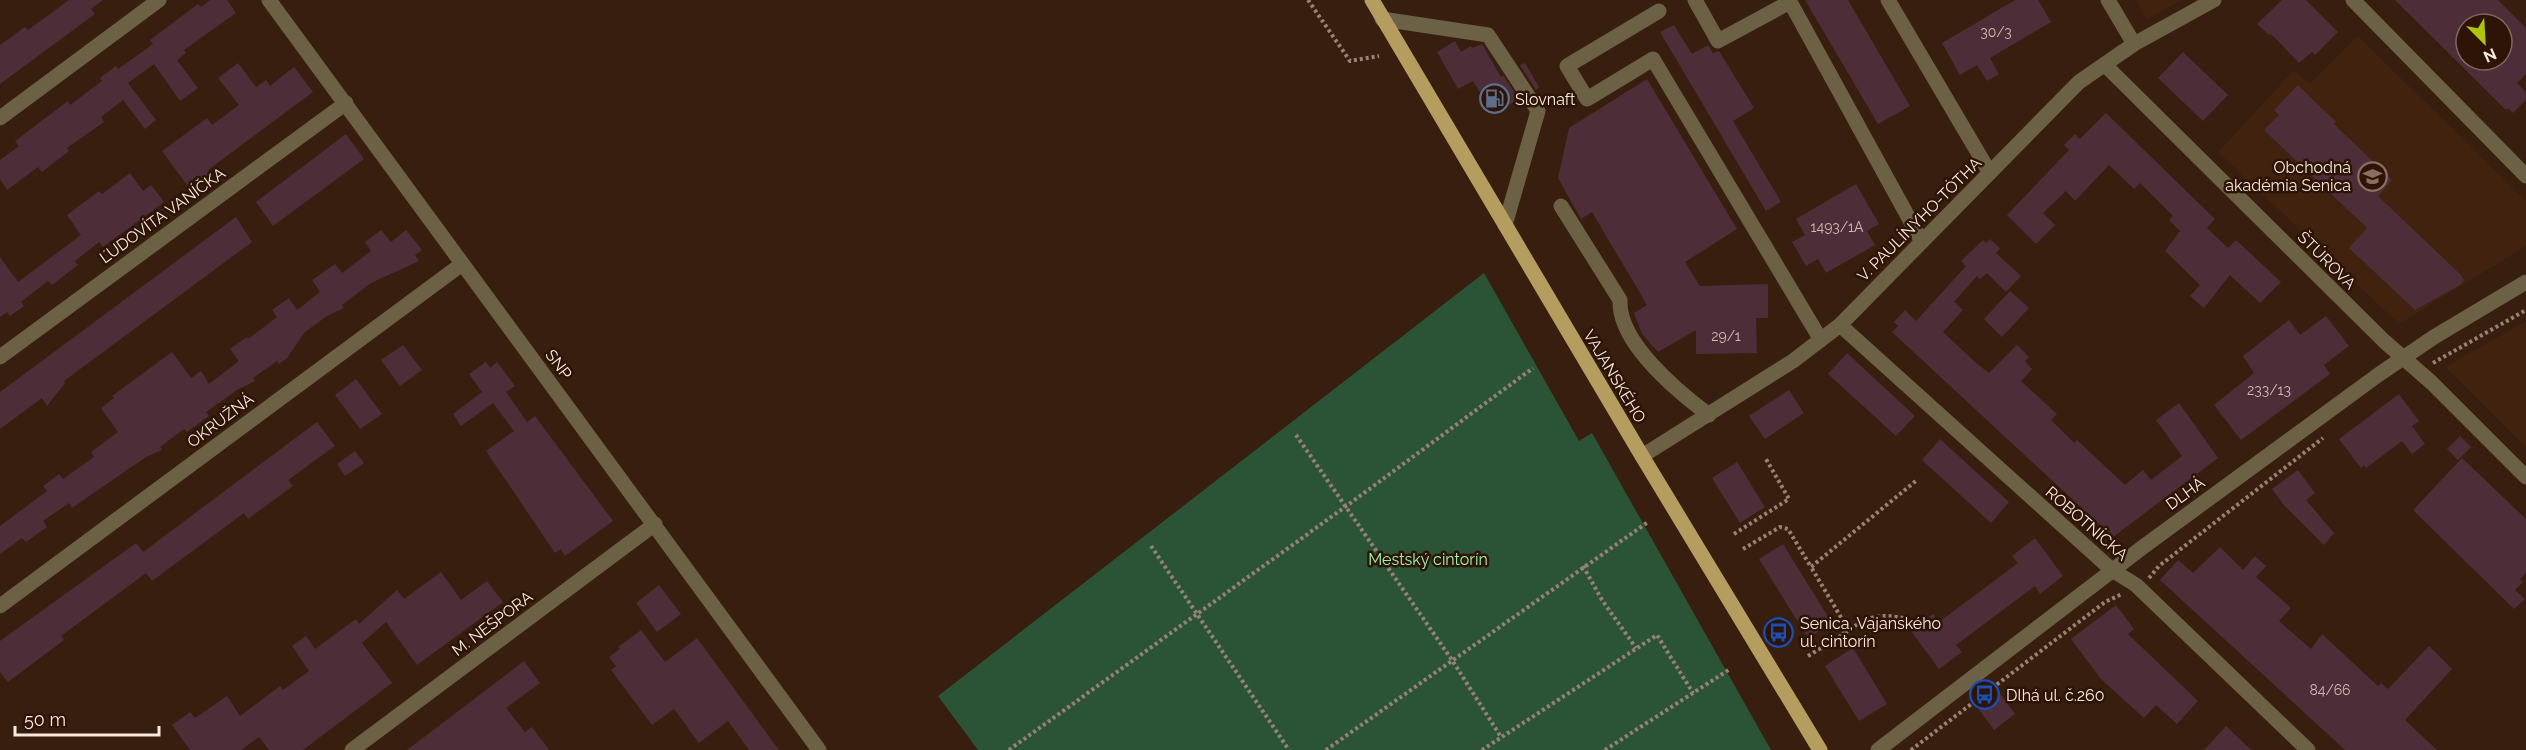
<svg xmlns="http://www.w3.org/2000/svg" width="2526" height="750" font-family="Raleway,sans-serif">
  <style>
    .built { fill: #41220e }
    .green { fill: #2b5436 }
    .building { fill: #4d2e38; fill-rule: evenodd }
    .lines { fill: none; stroke-linecap: round; stroke-linejoin: round }
    .path { stroke: #988276; stroke-width: 4; stroke-dasharray: 3 3; stroke-linecap: butt }
    .minor { stroke: #6c6144; stroke-width: 15 }
    .major { stroke: #b49d5e; stroke-width: 15 }
    .labels { text-anchor: middle; stroke-width: 5; stroke-linejoin: round; paint-order: stroke }
    .number-label { font-size: 14px; fill: #cfbab4 }
    .poi-label { font-size: 16px; fill: #fae8de; stroke: #2d1406; text-anchor: start }
    .street-label { font-size: 16px; fill: #fae8de; stroke: #2d1406 }
    .park-label { font-size: 16px; fill: #99f5ae; stroke: #2d1406 }
  </style>
  <rect width="100%" height="100%" fill="#371e0f"/>
  <path class="built" d="M 2136,0 L 2182,0 L 2147,19 Z
    M 2358,36 L 2526,201 L 2526,246 L 2399,324 L 2218,152 L 2294,70 L 2310,84 Z
    M 2526,321 L 2526,447 L 2445,367 Z"/>
  <path class="green" d="M 1484,273 L 1579,441 L 1592,433 L 1771,750 L 978,750 L 938,696 Z"/>
  <path class="building" d="M 69,0 L 103,0 L 91,9 L 95,14 L 0,84 L 0,45 L 25,27 L 28,30 Z
    M 210,0 L 227,0 L 236,13 L 184,50 L 186,53 L 177,60 L 198,88 L 180,101 L 154,64 L 128,83 L 156,120 L 145,129 L 123,100 L 101,117 L 104,122 L 67,148 L 69,151 L 42,172 L 38,167 L 7,190 L 0,179 L 0,160 L 19,146 L 15,141 L 68,101 L 70,105 L 102,81 L 100,78 L 116,66 L 118,69 L 153,44 L 150,40 L 198,4 L 201,7 Z
    M 1805,0 L 1848,0 L 1910,106 L 1878,124 Z
    M 2015,0 L 2038,0 L 2051,22 L 1990,58 L 1999,74 L 1987,81 L 1977,65 L 1960,75 L 1942,43 Z
    M 2282,0 L 2306,0 L 2338,32 L 2315,55 L 2312,52 L 2299,63 L 2271,34 L 2269,35 L 2257,24 Z
    M 2395,0 L 2498,0 L 2526,28 L 2526,74 L 2517,83 L 2526,92 L 2526,100 L 2513,113 L 2508,108 L 2506,110 ZM 2466,24 L 2502,24 L 2502,60 L 2466,60 Z
    M 1674,25 L 1692,54 L 1708,45 L 1713,53 L 1719,51 L 1754,108 L 1733,121 L 1781,202 L 1766,211 L 1660,32 Z
    M 1455,41 L 1461,52 L 1471,46 L 1472,48 L 1482,44 L 1501,77 L 1503,75 L 1519,99 L 1493,114 L 1473,81 L 1458,89 L 1437,52 Z
    M 2183,52 L 2228,95 L 2203,121 L 2158,78 Z
    M 238,63 L 256,87 L 266,80 L 270,86 L 294,67 L 313,92 L 208,170 L 211,173 L 198,183 L 195,179 L 187,185 L 162,151 L 207,118 L 212,125 L 239,105 L 218,78 Z
    M 1525,63 L 1539,87 L 1536,90 L 1520,65 Z
    M 1647,79 L 1737,229 L 1685,262 L 1700,286 L 1768,284 L 1768,318 L 1756,318 L 1757,353 L 1696,354 L 1696,330 L 1658,352 L 1642,334 L 1634,313 L 1647,305 L 1592,212 L 1581,219 L 1558,178 L 1569,128 Z
    M 2298,85 L 2336,122 L 2334,124 L 2392,180 L 2378,196 L 2461,275 L 2464,280 L 2460,285 L 2415,310 L 2349,248 L 2367,228 L 2264,130 L 2279,115 L 2274,110 Z
    M 2106,113 L 2215,219 L 2207,228 L 2228,248 L 2236,240 L 2281,282 L 2260,303 L 2230,275 L 2204,308 L 2190,296 L 2200,285 L 2165,251 L 2180,231 L 2169,220 L 2173,216 L 2140,183 L 2134,189 L 2109,165 L 2075,201 L 2066,191 L 2043,213 L 2055,225 L 2036,244 L 2007,215 L 2069,150 L 2064,145 L 2075,134 L 2080,139 Z
    M 346,134 L 364,159 L 273,226 L 256,202 Z
    M 130,173 L 143,191 L 151,185 L 164,202 L 103,247 L 99,242 L 75,261 L 78,265 L 52,285 L 48,281 L 21,302 L 24,306 L 10,316 L 7,312 L 0,317 L 0,257 L 18,282 L 81,235 L 67,215 L 99,191 L 102,194 Z
    M 1856,184 L 1879,224 L 1867,231 L 1875,245 L 1826,273 L 1818,259 L 1806,266 L 1792,242 L 1805,235 L 1796,219 Z
    M 236,217 L 252,242 L 64,381 L 65,383 L 47,406 L 42,398 L 0,429 L 0,392 Z
    M 381,230 L 391,242 L 406,230 L 422,250 L 415,255 L 419,261 L 371,283 L 342,305 L 344,308 L 327,316 L 305,332 L 287,358 L 279,364 L 277,361 L 253,378 L 255,381 L 237,390 L 206,412 L 209,416 L 187,432 L 184,429 L 160,447 L 162,450 L 146,457 L 72,508 L 69,503 L 43,521 L 47,527 L 26,542 L 22,538 L 0,554 L 0,526 L 47,491 L 43,486 L 59,474 L 63,479 L 94,457 L 91,452 L 118,432 L 101,408 L 114,398 L 112,396 L 172,352 L 191,378 L 201,371 L 209,384 L 239,361 L 230,349 L 247,337 L 248,339 L 277,317 L 272,310 L 289,298 L 297,310 L 320,292 L 312,280 L 335,264 L 342,273 L 371,251 L 365,242 Z
    M 1990,239 L 2000,248 L 1996,253 L 2021,276 L 2006,292 L 1987,273 L 1980,279 L 1977,276 L 1954,302 L 1963,310 L 1943,332 L 1975,362 L 1989,373 L 2017,345 L 2029,357 L 2025,361 L 2032,369 L 2021,381 L 2057,414 L 2051,420 L 2074,443 L 2077,440 L 2125,485 L 2143,470 L 2151,480 L 2182,456 L 2156,420 L 2179,403 L 2218,458 L 2113,537 L 1892,332 L 1898,326 L 1894,322 L 1905,310 L 1916,321 L 1966,266 L 1961,261 L 1983,240 L 1986,243 Z
    M 2010,291 L 2029,308 L 2002,337 L 1984,319 Z
    M 2326,316 L 2349,346 L 2324,365 L 2330,374 L 2241,440 L 2214,405 L 2254,373 L 2243,356 L 2289,320 L 2300,335 Z
    M 403,345 L 422,370 L 400,386 L 381,360 Z
    M 1847,353 L 1915,416 L 1896,436 L 1828,374 Z
    M 486,362 L 490,368 L 497,362 L 515,386 L 506,392 L 527,422 L 535,416 L 613,521 L 565,556 L 561,549 L 555,553 L 486,451 L 514,431 L 493,403 L 461,426 L 453,414 L 482,392 L 469,374 Z
    M 356,379 L 382,414 L 360,429 L 335,395 Z
    M 1789,390 L 1804,413 L 1765,439 L 1749,416 Z
    M 2399,394 L 2419,421 L 2412,426 L 2425,444 L 2412,454 L 2402,441 L 2366,468 L 2364,465 L 2361,468 L 2339,439 Z
    M 317,422 L 335,446 L 288,480 L 293,486 L 248,519 L 244,513 L 152,581 L 146,573 L 61,636 L 64,640 L 8,682 L 0,672 L 0,641 L 136,543 L 143,552 Z
    M 2460,436 L 2471,447 L 2458,460 L 2447,449 Z
    M 1940,439 L 2009,502 L 1991,523 L 1922,460 Z
    M 355,451 L 364,463 L 345,476 L 337,464 Z
    M 2462,458 L 2526,519 L 2526,573 L 2520,579 L 2523,582 L 2515,590 L 2525,599 L 2514,609 L 2413,510 Z
    M 1737,462 L 1765,507 L 1740,523 L 1712,478 Z
    M 2298,470 L 2315,493 L 2306,500 L 2334,533 L 2324,545 L 2283,504 L 2272,489 Z
    M 2035,538 L 2063,576 L 2040,594 L 2035,586 L 1956,645 L 1962,652 L 1939,669 L 1911,631 L 1933,614 L 1939,622 L 2018,563 L 2012,556 Z
    M 1783,544 L 1832,623 L 1808,638 L 1759,559 Z
    M 2220,547 L 2243,570 L 2255,556 L 2266,566 L 2256,577 L 2291,608 L 2279,621 L 2311,649 L 2322,634 L 2378,686 L 2381,683 L 2388,689 L 2429,646 L 2452,669 L 2405,720 L 2437,750 L 2345,750 L 2160,580 L 2178,560 L 2193,573 Z
    M 441,572 L 461,600 L 487,581 L 503,602 L 417,665 L 386,622 L 362,643 L 392,683 L 303,750 L 269,750 L 259,737 L 241,750 L 190,750 L 172,725 L 190,712 L 195,718 L 227,696 L 240,716 L 280,686 L 283,690 L 309,671 L 292,646 L 306,636 L 315,649 L 356,619 L 359,624 L 397,590 L 404,599 Z
    M 659,585 L 681,614 L 657,632 L 636,603 Z
    M 2116,605 L 2134,629 L 2128,634 L 2198,701 L 2177,724 L 2156,705 L 2144,718 L 2101,679 L 2071,639 Z
    M 641,630 L 665,662 L 697,638 L 779,750 L 749,750 L 728,721 L 699,743 L 674,709 L 652,725 L 611,670 L 616,666 L 609,657 L 620,649 L 618,647 Z
    M 1853,648 L 1887,704 L 1859,721 L 1825,666 Z
    M 524,661 L 540,683 L 506,708 L 525,732 L 532,727 L 549,750 L 407,750 Z
    M 1999,692 L 2015,714 L 1994,730 L 1978,708 Z
    M 2226,726 L 2251,750 L 2204,750 Z"/>
  <g class="lines">
    <path class="path" d="M 1308,0 L 1350,61 L 1379,56
      M 2433,363 L 2526,310
      M 1296,435 L 1452,660 L 1501,737
      M 1734,534 L 1789,499 L 1766,459
      M 1151,546 L 1289,750
      M 1743,549 L 1780,527 L 1788,529 L 1811,567 L 1917,480
      M 1583,566 L 1602,600 L 1636,648
      M 2149,578 L 2159,566 L 2323,438
      M 1845,633 C 1869,615 1879,613 1908,619
      M 1808,656 L 1842,635 L 1846,630 L 1845,624 L 1811,567
      M 1009,750 L 1345,507 L 1533,368
      M 1326,750 L 1648,522
      M 1482,750 L 1657,635 L 1693,693
      M 1605,750 L 1730,669
      M 1911,750 L 2105,602 L 2122,594"/>
    <path class="minor" d="M 269,0 L 819,750
      M 1695,0 L 1718,41 L 1790,2
      M 1789,0 L 1922,242
      M 1888,0 L 1990,173
      M 2108,0 L 2134,44
      M 2353,0 L 2526,176
      M 1659,11 L 1567,66 L 1587,99 L 1653,59 L 1821,340
      M 1382,19 L 1488,35 L 1538,111 L 1505,225
      M 2105,65 L 2384,341 L 2432,383 L 2526,477
      M 0,118 L 159,0
      M 1561,206 L 1620,300 C 1618,342 1677,391 1709,415
      M 1840,325 L 2112,570 L 2136,585 L 2308,750
      M 0,357 L 346,103
      M 1642,456 L 1793,361 L 1840,325 L 2079,82 L 2134,44 L 2214,0
      M 0,606 L 462,264
      M 352,750 L 655,524
      M 1878,750 L 2143,547 L 2378,375 L 2434,337 L 2526,282"/>
    <path class="major" d="M 1372,0 L 1642,456 L 1820,750"/>
  </g>
  <defs>
    <symbol id="fuel-ring" viewBox="-11 -11 22 22"><circle r="9.5" fill="#2d1406" stroke="#5c6f8a" stroke-width="1.5"/><path d="M-5.5-6h7V0h2V4h1.3V-2.5L3-4.5l.8-.8L6-3V5H2.5V1h-1V6h-7ZM-4.2-4.7v3.2H.2V-4.7Z" fill="#5c6f8a"/></symbol>
    <symbol id="school-ring" viewBox="-11 -11 22 22"><circle r="9.5" fill="#2d1406" stroke="#8d6e63" stroke-width="1.5"/><path d="M0-5L7-2L0 1L-7-2ZM-4 1L0 2.5L4 1V4Q0 6-4 4Z" fill="#8d6e63"/></symbol>
    <symbol id="bus-ring" viewBox="-11 -11 22 22"><circle r="9.5" fill="#2d1406" stroke="#1a4fb4" stroke-width="1.5"/><path d="M-5-6H5V4H4V6H2V4H-2V6H-4V4H-5ZM-3.5-4V0h7V-4ZM-3.5 1.2v1.5H-2V1.2ZM2 1.2v1.5H3.5V1.2Z" fill="#1a4fb4"/></symbol>
  </defs>
  <g fill-rule="evenodd">
    <use href="#fuel-ring" x="1478" y="82" width="33" height="33"/>
    <use href="#school-ring" x="2356" y="160" width="33" height="33"/>
    <use href="#bus-ring" x="1762" y="616" width="33" height="33"/>
    <use href="#bus-ring" x="1968" y="678" width="33" height="33"/>
  </g>
  <g class="labels">
    <g class="number-label">
      <text x="1996" y="37">30/3</text>
      <text x="1837" y="232">1493/1A</text>
      <text x="1726" y="341">29/1</text>
      <text x="2269" y="395">233/13</text>
      <text x="2330" y="695">84/66</text>
    </g>
    <g class="poi-label">
      <text x="1515" y="105">Slovnaft</text>
      <text x="2351" y="173" text-anchor="end">Obchodná<tspan x="2351" dy="18">akadémia Senica</tspan></text>
      <text x="1800" y="629">Senica, Vajanského<tspan x="1800" dy="18">ul. cintorín</tspan></text>
      <text x="2006" y="701">Dlhá ul. č.260</text>
    </g>
    <g class="street-label">
      <text transform="translate(162 215) rotate(-36)" y="6">ĽUDOVÍTA VANÍČKA</text>
      <text transform="translate(1919 219) rotate(-45)" y="6">V. PAULÍNYHO-TÓTHA</text>
      <text transform="translate(2327 260) rotate(45)" y="6">ŠTÚROVA</text>
      <text transform="translate(559 364) rotate(53)" y="6">SNP</text>
      <text transform="translate(1615 376) rotate(59)" y="6">VAJANSKÉHO</text>
      <text transform="translate(220 420) rotate(-37)" y="6">OKRUŽNÁ</text>
      <text transform="translate(2185 493) rotate(-36)" y="6">DLHÁ</text>
      <text transform="translate(2087 523) rotate(41)" y="6">ROBOTNÍCKA</text>
      <text transform="translate(492 623) rotate(-37)" y="6">M. NEŠPORA</text>
    </g>
    <g class="park-label">
      <text x="1428" y="565">Mestský cintorín</text>
    </g>
  </g>
  <g transform="translate(2484 42) rotate(156)"><circle r="28" fill="#2d1406" stroke="#7f695c" stroke-width="1.5"/>
  <path d="M0-4.5L10 22L0 15L-10 22Z" fill="#adc60d"/>
  <text y="-9" font-size="16" font-weight="bold" text-anchor="middle" fill="#fae8de">N</text>
  </g>
  <path d="M15 726v9h144v-9" fill="none" stroke="#fae8de" stroke-width="3"/>
  <text x="24" y="726" font-size="18" fill="#fae8de" stroke="#2d1406" stroke-width="4.5" paint-order="stroke">50 m</text>
</svg>
